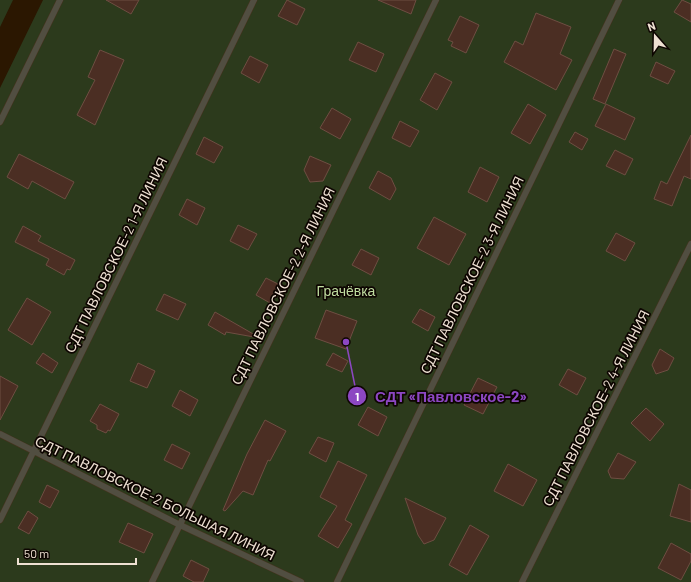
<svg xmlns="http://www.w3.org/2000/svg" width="691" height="582" font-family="Barlow,sans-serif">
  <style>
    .green { fill: #2c3a1c }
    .building { fill: #4b2e23; stroke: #6e4e42 }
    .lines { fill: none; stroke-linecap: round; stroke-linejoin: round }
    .lane-casing { stroke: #46331e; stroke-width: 7 }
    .lane { stroke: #514e41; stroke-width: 6 }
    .labels { text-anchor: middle; stroke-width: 3.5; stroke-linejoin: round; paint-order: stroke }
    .street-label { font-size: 14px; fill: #eee0d2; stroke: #0d0501 }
    .park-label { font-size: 14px; fill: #c0dda0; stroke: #0d0501 }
    .leader { fill: none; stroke: #8c47c2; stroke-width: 1.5 }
    .callout-dot { fill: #8c47c2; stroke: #0d0501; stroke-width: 1.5 }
    .mark-label { font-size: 12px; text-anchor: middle; font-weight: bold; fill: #fff }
    .callout-label { font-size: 15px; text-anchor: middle; font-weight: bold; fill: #8c47c2; stroke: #0d0501; stroke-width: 3.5; stroke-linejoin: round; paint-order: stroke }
  </style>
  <rect width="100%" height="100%" fill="#2b1701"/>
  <path class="green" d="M 0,0 L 13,0 L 0,27 Z
    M 43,0 L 691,0 L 691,582 L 0,582 L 0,88 Z"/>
  <path class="building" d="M 106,0 L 139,0 L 131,14 Z
    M 287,0 L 305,9 L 297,25 L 278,16 Z
    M 378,0 L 416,0 L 411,14 Z
    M 682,0 L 691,4 L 691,22 L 674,12 Z
    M 536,13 L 571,27 L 560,54 L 572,60 L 556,90 L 504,62 L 515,41 L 523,45 Z
    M 460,16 L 479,25 L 466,53 L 451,46 L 453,42 L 448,40 Z
    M 358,42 L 384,54 L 376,72 L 349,60 Z
    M 614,49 L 626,54 L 605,104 L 593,99 Z
    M 100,50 L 124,60 L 95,125 L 77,115 L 95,80 L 88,77 Z
    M 250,56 L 268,65 L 259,83 L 241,73 Z
    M 656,62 L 675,71 L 668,84 L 650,76 Z
    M 435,73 L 452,82 L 437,110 L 420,100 Z
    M 528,104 L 546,115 L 530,144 L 511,133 Z
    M 606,104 L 635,118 L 625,140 L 595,126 Z
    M 332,108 L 351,119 L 340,139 L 320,128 Z
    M 400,121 L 419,131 L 410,147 L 392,138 Z
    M 575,132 L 588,139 L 582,150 L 569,142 Z
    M 691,135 L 691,179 L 684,176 L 672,206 L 654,199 L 661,181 L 667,184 Z
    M 204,137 L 223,147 L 214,163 L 196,154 Z
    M 615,150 L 633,159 L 625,175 L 606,166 Z
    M 19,154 L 74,182 L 65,199 L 32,181 L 28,189 L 7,177 Z
    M 310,156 L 331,165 L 323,181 L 310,182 L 304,170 Z
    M 480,167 L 499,177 L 487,202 L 468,192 Z
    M 378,171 L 391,178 L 396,189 L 390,200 L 369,188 Z
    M 187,199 L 205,208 L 197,225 L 179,215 Z
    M 434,217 L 466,234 L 449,265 L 417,248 Z
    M 238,225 L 257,234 L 248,250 L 230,241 Z
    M 23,226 L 41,236 L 38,241 L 75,260 L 70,270 L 67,269 L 64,275 L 46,265 L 49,259 L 15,242 Z
    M 616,233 L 635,243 L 625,261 L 606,251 Z
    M 361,249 L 379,258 L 371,275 L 352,265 Z
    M 266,278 L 280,285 L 270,303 L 256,295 Z
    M 164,294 L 186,304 L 178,320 L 156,310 Z
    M 27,298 L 51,312 L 32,345 L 8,330 Z
    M 420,309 L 435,317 L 428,331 L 412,322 Z
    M 326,310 L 357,321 L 346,349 L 315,338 Z
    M 215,312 L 255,335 L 254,337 L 226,332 L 225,335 L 208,325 Z
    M 660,349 L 674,358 L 668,370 L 656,374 L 652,365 Z
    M 43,353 L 58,363 L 52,373 L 36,363 Z
    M 333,353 L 348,361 L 342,372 L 326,365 Z
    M 138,363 L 155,371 L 147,388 L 130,381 Z
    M 568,369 L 586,378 L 577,395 L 559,385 Z
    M 0,376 L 18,386 L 0,420 Z
    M 478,378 L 497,387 L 483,414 L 464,405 Z
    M 180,390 L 198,400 L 190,416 L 172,406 Z
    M 100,404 L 119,414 L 110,431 L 108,430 L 106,433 L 97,429 L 97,425 L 90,421 Z
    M 368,407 L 387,417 L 378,436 L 358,425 Z
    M 646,408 L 664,424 L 650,441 L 631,423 Z
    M 265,420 L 286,431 L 270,461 L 268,460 L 253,495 L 243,491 L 225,511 L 223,510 L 247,454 Z
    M 318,437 L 334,443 L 326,462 L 309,453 Z
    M 172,444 L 190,453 L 182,469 L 164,460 Z
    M 618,453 L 636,462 L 624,479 L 611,478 L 608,471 Z
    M 338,461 L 367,475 L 345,520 L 352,524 L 338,548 L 318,536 L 337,506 L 320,497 Z
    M 508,464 L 537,480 L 523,506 L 494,491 Z
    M 679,484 L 691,490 L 691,522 L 670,516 Z
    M 47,485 L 59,491 L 50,508 L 39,502 Z
    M 405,498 L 446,518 L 434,540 L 424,544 L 418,535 Z
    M 28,511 L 38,518 L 29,534 L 18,528 Z
    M 128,523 L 153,534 L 144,553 L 119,542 Z
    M 470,525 L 489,536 L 467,575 L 449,565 Z
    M 671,543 L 691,554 L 691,561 L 681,580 L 658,568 Z
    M 191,560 L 209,569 L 203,582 L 194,582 L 183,576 Z"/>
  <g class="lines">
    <defs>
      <path id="lane" d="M 0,122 L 60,0
        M 0,434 L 180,525 L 301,582
        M 0,520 L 254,0
        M 152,582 L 436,0
        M 337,582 L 619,0
        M 522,582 L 691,244"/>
    </defs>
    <use href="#lane" class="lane-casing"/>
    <use href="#lane" class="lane"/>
  </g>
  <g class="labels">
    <g class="street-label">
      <text transform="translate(116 255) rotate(-64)" y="5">СДТ ПАВЛОВСКОЕ-2 1-Я ЛИНИЯ</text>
      <text transform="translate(472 275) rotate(-64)" y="5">СДТ ПАВЛОВСКОЕ-2 3-Я ЛИНИЯ</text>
      <text transform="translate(283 286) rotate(-64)" y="5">СДТ ПАВЛОВСКОЕ-2 2-Я ЛИНИЯ</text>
      <text transform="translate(596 408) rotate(-63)" y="5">СДТ ПАВЛОВСКОЕ-2 4-Я ЛИНИЯ</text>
      <text transform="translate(155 498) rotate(26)" y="5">СДТ ПАВЛОВСКОЕ-2 БОЛЬШАЯ ЛИНИЯ</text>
    </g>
    <g class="park-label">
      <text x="346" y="296">Грачёвка</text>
    </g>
  </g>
  <path class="leader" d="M346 342L357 396"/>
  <g class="callout-dot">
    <circle cx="346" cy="342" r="4"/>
    <circle cx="357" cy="396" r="10"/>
  </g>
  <g class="mark-label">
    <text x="357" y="401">1</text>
  </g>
  <g class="callout-label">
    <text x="451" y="402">СДТ «Павловское-2»</text>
  </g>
  <g transform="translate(655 36) rotate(340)" stroke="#0d0501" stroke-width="3" paint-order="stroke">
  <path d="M0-3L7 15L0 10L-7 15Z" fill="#eee0d2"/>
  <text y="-6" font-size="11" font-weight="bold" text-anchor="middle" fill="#eee0d2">N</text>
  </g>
  <path d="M18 558v6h118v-6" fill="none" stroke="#eee0d2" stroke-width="2"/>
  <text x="24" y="558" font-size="12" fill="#eee0d2" stroke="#0d0501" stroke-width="3" paint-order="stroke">50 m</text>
</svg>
